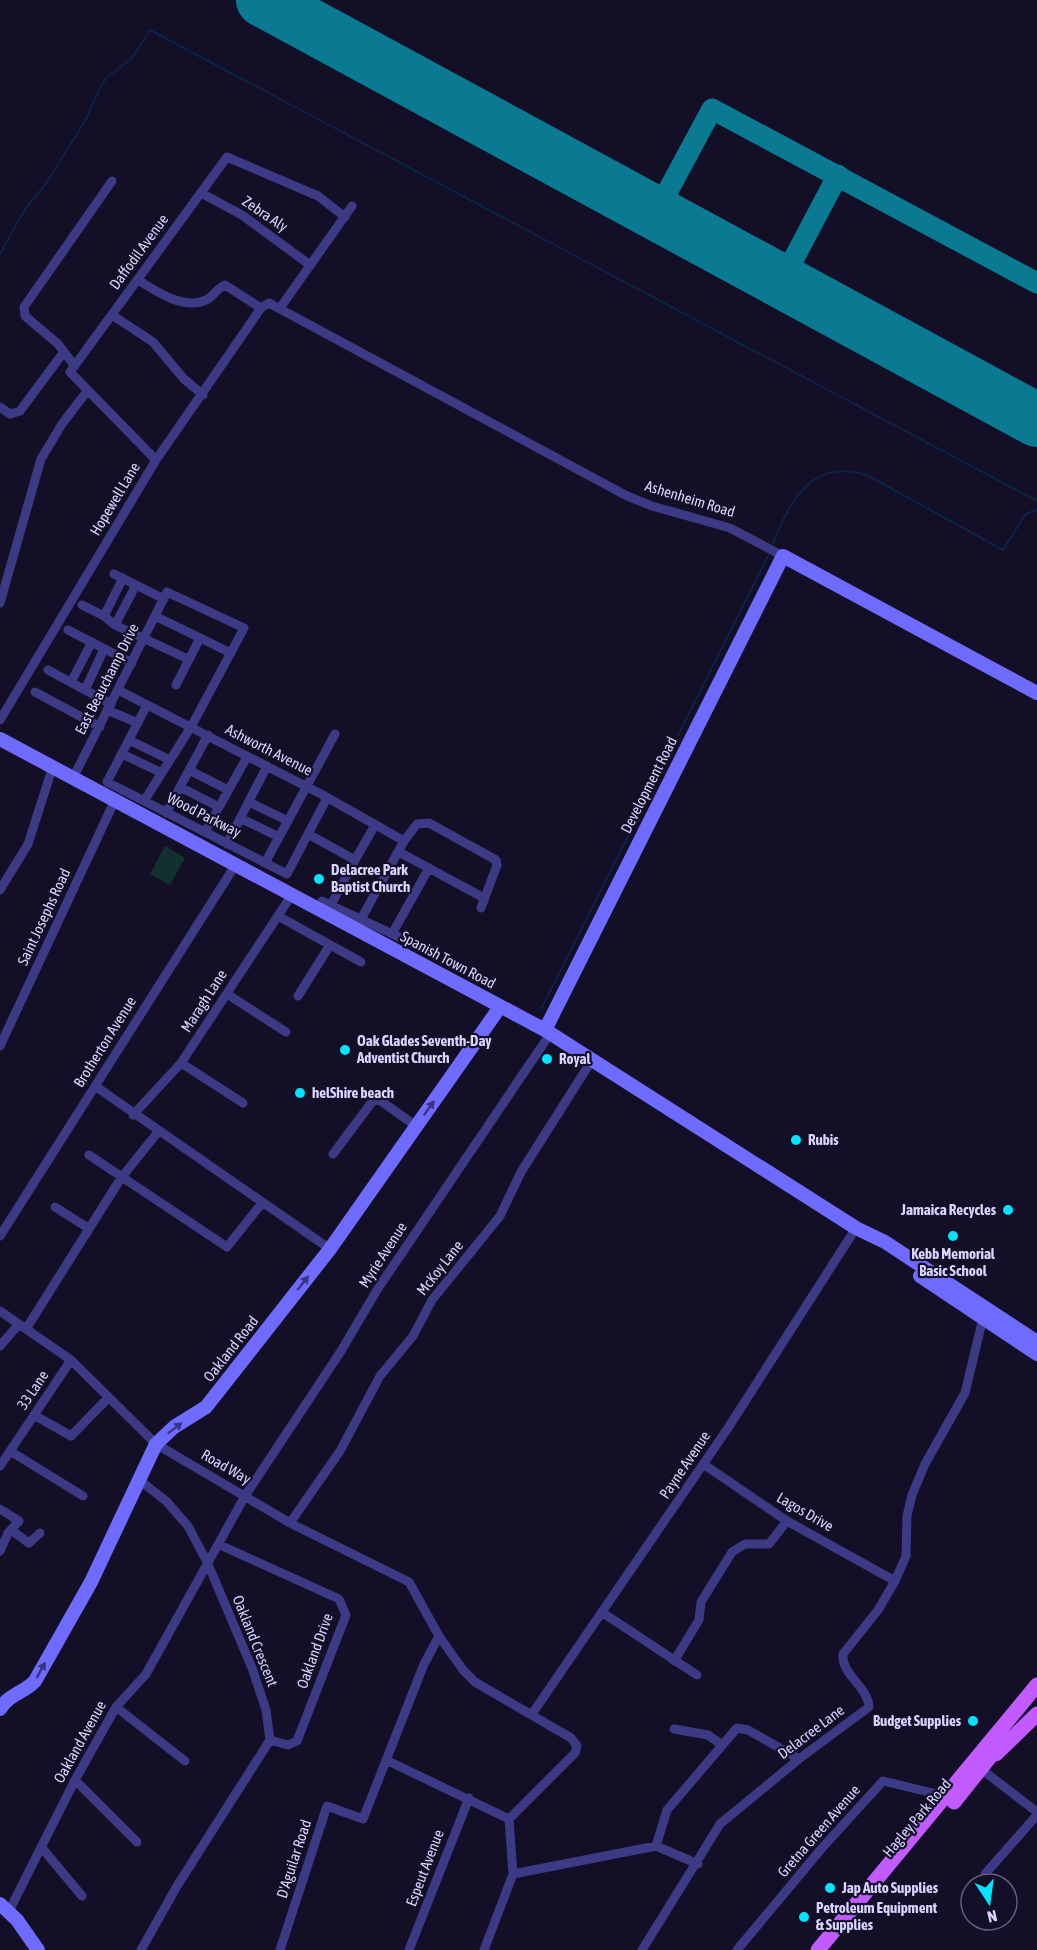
<svg xmlns="http://www.w3.org/2000/svg" width="1037" height="1950" font-family="'Asap Condensed',sans-serif">
  <style>
    .green { fill: #12302f }
    .lines { fill: none; stroke-linecap: round; stroke-linejoin: round }
    .stream { stroke: #0c2248; stroke-width: 2 }
    .taxiway { stroke: #0a7a92; stroke-width: 21 }
    .runway { stroke: #0a7a92; stroke-width: 54 }
    .street { stroke: #3d3a85; stroke-width: 9 }
    .secondary { stroke: #6f6bff; stroke-width: 14 }
    .primary { stroke: #c25bff; stroke-width: 15 }
    .oneway { fill: #38347d }
    .poi-dot { fill: #00e5ff; stroke: #130f26; stroke-width: 2 }
    .labels { text-anchor: middle; stroke-width: 4.5; stroke-linejoin: round; paint-order: stroke }
    .street-label { font-size: 15px; fill: #d9d4ff; stroke: #130f26 }
    .poi-label { font-size: 15px; font-weight: bold; fill: #d9d4ff; stroke: #130f26; text-anchor: start }
  </style>
  <rect width="100%" height="100%" fill="#130f26"/>
  <path class="green" d="M 165,846 L 185,858 L 170,885 L 150,874 Z"/>
  <g class="lines">
    <path class="stream" d="M 0,254 L 25,209 L 45,185 L 85,121 L 101,86 L 107,77 L 131,59 L 150,30 L 1037,501
      M 773,543 C 791,499 812,458 867,475 L 1003,550 L 1025,515 L 1037,509
      M 678,735 L 768,556
      M 541,1009 L 672,749"/>
    <path class="taxiway" d="M 656,213 L 712,109 L 1037,283
      M 782,281 L 838,175"/>
    <path class="runway" d="M 263,0 L 1037,420"/>
    <path class="street" d="M 201,193 L 242,215 L 310,265
      M 138,280 C 157,292 183,310 206,300 C 214,296 217,288 225,285 L 261,308
      M 280,308 L 352,206
      M 112,315 L 153,342 L 184,379 L 203,395
      M 74,365 L 58,344 L 25,316 L 24,307 L 112,181
      M 0,407 L 10,414 L 20,411 L 63,353
      M 156,460 L 70,372 L 227,157 L 318,196 L 345,217
      M 114,574 L 164,599
      M 0,603 L 41,459 L 62,424 L 88,390
      M 82,605 L 104,616 L 115,625 L 188,659
      M 104,616 L 123,578
      M 155,616 L 231,653
      M 115,625 L 136,585
      M 68,630 L 132,663
      M 48,670 L 111,704
      M 71,682 L 92,642
      M 176,685 L 200,638
      M 85,690 L 104,649
      M 118,690 L 321,794 L 404,841
      M 35,692 L 100,727
      M 147,705 L 107,782 L 287,874 L 308,834 L 355,860 L 331,905
      M 107,710 L 138,723
      M 0,720 L 156,460 L 261,308 L 269,303 L 627,496 L 652,506 L 730,528 L 783,556
      M 129,740 L 170,760
      M 122,754 L 162,773
      M 189,770 L 228,790
      M 73,778 L 167,592 L 244,628 L 191,727 L 144,801
      M 180,787 L 219,807
      M 249,802 L 288,821
      M 166,813 L 208,735
      M 240,818 L 279,837
      M 205,832 L 247,757
      M 308,834 L 327,798
      M 227,844 L 267,766
      M 399,852 L 484,898
      M 355,860 L 375,825
      M 265,863 L 335,734
      M 0,890 L 28,844 L 53,766
      M 322,901 L 401,938
      M 278,916 L 361,962
      M 355,930 L 404,841 L 417,824 L 429,823 L 496,860 L 497,865 L 481,908
      M 392,934 L 429,868
      M 227,994 L 286,1032
      M 298,996 L 330,945
      M 0,1046 L 115,800
      M 181,1063 L 243,1103
      M 95,1086 L 330,1249
      M 133,1115 L 181,1063 L 291,896
      M 333,1154 L 372,1102 L 378,1099 L 416,1126
      M 89,1155 L 227,1247 L 262,1203
      M 55,1207 L 88,1228
      M 0,1236 L 236,864
      M 0,1311 L 71,1360 L 156,1444 L 290,1523 L 409,1582 L 439,1636 L 463,1670 L 475,1682 L 571,1738 L 577,1746 L 575,1753 L 509,1819
      M 26,1329 L 121,1178 L 158,1132
      M 0,1346 L 19,1324
      M 34,1415 L 71,1436 L 108,1398
      M 10,1451 L 83,1496
      M 703,1464 L 787,1521 L 895,1581
      M 0,1466 L 71,1360
      M 138,1479 L 166,1501 L 188,1526 L 208,1564 L 252,1668 L 266,1710 L 270,1740 L 177,1886 L 141,1950
      M 0,1509 L 19,1521 L 8,1533 L 0,1551
      M 290,1523 L 340,1451 L 380,1376 L 413,1336 L 432,1300 L 500,1216 L 521,1172 L 592,1060
      M 11,1530 L 29,1543 L 40,1533
      M 220,1545 L 339,1599 L 346,1615 L 297,1741 L 288,1745 L 270,1740
      M 603,1613 L 697,1675
      M 674,1661 L 699,1620 L 701,1602 L 732,1552 L 745,1544 L 769,1544 L 787,1521
      M 116,1707 L 185,1761
      M 532,1714 L 728,1428 L 856,1228
      M 674,1729 L 708,1735 L 722,1745
      M 386,1760 L 509,1819
      M 981,1769 L 1037,1812
      M 75,1780 L 137,1842
      M 656,1846 L 667,1810 L 737,1728 L 748,1730 L 799,1759
      M 42,1848 L 82,1896
      M 513,1874 L 656,1846 L 698,1864
      M 985,1874 L 1037,1815
      M 9,1911 L 75,1780 L 116,1707 L 146,1674 L 245,1496 L 341,1351 L 377,1290 L 550,1034
      M 280,1950 L 327,1806 L 363,1819 L 424,1664 L 439,1636
      M 409,1950 L 469,1798
      M 484,1950 L 513,1874 L 509,1819
      M 642,1950 L 720,1824 L 799,1759 L 869,1707 C 868,1686 841,1675 843,1654 L 878,1610 L 895,1581 L 906,1556 L 907,1516 L 912,1495 L 925,1464 L 965,1393 L 983,1318
      M 737,1950 L 822,1848 L 883,1781 L 945,1796"/>
    <path class="secondary" d="M 0,739 L 545,1030 L 856,1228 L 885,1242 L 1037,1342
      M 545,1030 L 783,556 L 1037,693
      M 920,1276 L 1037,1354
      M 0,1709 C 9,1694 24,1693 35,1681 L 91,1582 L 156,1444 L 174,1427 L 206,1407 L 330,1249 L 500,1007
      M 0,1904 L 17,1920 L 38,1950"/>
    <path class="primary" d="M 996,1754 L 1037,1714
      M 954,1802 L 1001,1743
      M 818,1950 L 1037,1685"/>
  </g>
  <defs><path id="oneway-solid" d="M-6-.8H1V-3.2L6.5 0L1 3.2V.8H-6Z" transform="scale(1.5)"/></defs>
  <g class="oneway">
    <use href="#oneway-solid" transform="translate(429 1108) rotate(-55)"/>
    <use href="#oneway-solid" transform="translate(303 1283) rotate(-52)"/>
    <use href="#oneway-solid" transform="translate(175 1428) rotate(-37)"/>
    <use href="#oneway-solid" transform="translate(41 1670) rotate(-61)"/>
  </g>
  <g class="poi-dot">
    <circle cx="319" cy="879" r="6"/>
    <circle cx="345" cy="1050" r="6"/>
    <circle cx="547" cy="1059" r="6"/>
    <circle cx="300" cy="1093" r="6"/>
    <circle cx="796" cy="1140" r="6"/>
    <circle cx="1008" cy="1210" r="6"/>
    <circle cx="953" cy="1236" r="6"/>
    <circle cx="973" cy="1721" r="6"/>
    <circle cx="830" cy="1888" r="6"/>
    <circle cx="804" cy="1917" r="6"/>
  </g>
  <g class="labels">
    <g class="street-label">
      <text transform="translate(265 214) rotate(34)" y="5">Zebra Aly</text>
      <text transform="translate(139 252) rotate(-54)" y="5">Daffodil Avenue</text>
      <text transform="translate(115 499) rotate(-59)" y="5">Hopewell Lane</text>
      <text transform="translate(690 499) rotate(17)" y="5">Ashenheim Road</text>
      <text transform="translate(107 679) rotate(-63)" y="5">East Beauchamp Drive</text>
      <text transform="translate(269 750) rotate(27)" y="5">Ashworth Avenue</text>
      <text transform="translate(649 785) rotate(-63)" y="5">Development Road</text>
      <text transform="translate(204 815) rotate(27)" y="5">Wood Parkway</text>
      <text transform="translate(44 917) rotate(-65)" y="5">Saint Josephs Road</text>
      <text transform="translate(448 960) rotate(28)" y="5">Spanish Town Road</text>
      <text transform="translate(204 1001) rotate(-57)" y="5">Maragh Lane</text>
      <text transform="translate(105 1042) rotate(-58)" y="5">Brotherton Avenue</text>
      <text transform="translate(383 1255) rotate(-57)" y="5">Myrie Avenue</text>
      <text transform="translate(440 1268) rotate(-52)" y="5">McKoy Lane</text>
      <text transform="translate(231 1349) rotate(-52)" y="5">Oakland Road</text>
      <text transform="translate(33 1390) rotate(-56)" y="5">33 Lane</text>
      <text transform="translate(685 1465) rotate(-56)" y="5">Payne Avenue</text>
      <text transform="translate(226 1467) rotate(30)" y="5">Road Way</text>
      <text transform="translate(805 1512) rotate(30)" y="5">Lagos Drive</text>
      <text transform="translate(255 1641) rotate(68)" y="5">Oakland Crescent</text>
      <text transform="translate(315 1651) rotate(-70)" y="5">Oakland Drive</text>
      <text transform="translate(811 1732) rotate(-37)" y="5">Delacree Lane</text>
      <text transform="translate(80 1742) rotate(-61)" y="5">Oakland Avenue</text>
      <text transform="translate(917 1818) rotate(-50)" y="5">Hagley Park Road</text>
      <text transform="translate(819 1831) rotate(-49)" y="5">Gretna Green Avenue</text>
      <text transform="translate(294 1859) rotate(-72)" y="5">D'Aguilar Road</text>
      <text transform="translate(425 1868) rotate(-69)" y="5">Espeut Avenue</text>
    </g>
    <g class="poi-label">
      <text x="331" y="875">Delacree Park<tspan x="331" dy="17">Baptist Church</tspan></text>
      <text x="357" y="1046">Oak Glades Seventh-Day<tspan x="357" dy="17">Adventist Church</tspan></text>
      <text x="559" y="1064">Royal</text>
      <text x="312" y="1098">helShire beach</text>
      <text x="808" y="1145">Rubis</text>
      <text x="996" y="1215" text-anchor="end">Jamaica Recycles</text>
      <text x="953" y="1259" text-anchor="middle">Kebb Memorial<tspan x="953" dy="17">Basic School</tspan></text>
      <text x="961" y="1726" text-anchor="end">Budget Supplies</text>
      <text x="842" y="1893">Jap Auto Supplies</text>
      <text x="816" y="1913">Petroleum Equipment<tspan x="816" dy="17">&amp; Supplies</tspan></text>
    </g>
  </g>
  <g transform="translate(989 1902) rotate(167)"><circle r="28" fill="#130f26" stroke="#625e7d" stroke-width="1.5"/>
  <path d="M0-4.5L10 22L0 15L-10 22Z" fill="#00e5ff"/>
  <text y="-9" font-size="16" font-weight="bold" text-anchor="middle" fill="#d9d4ff">N</text>
  </g>
</svg>
